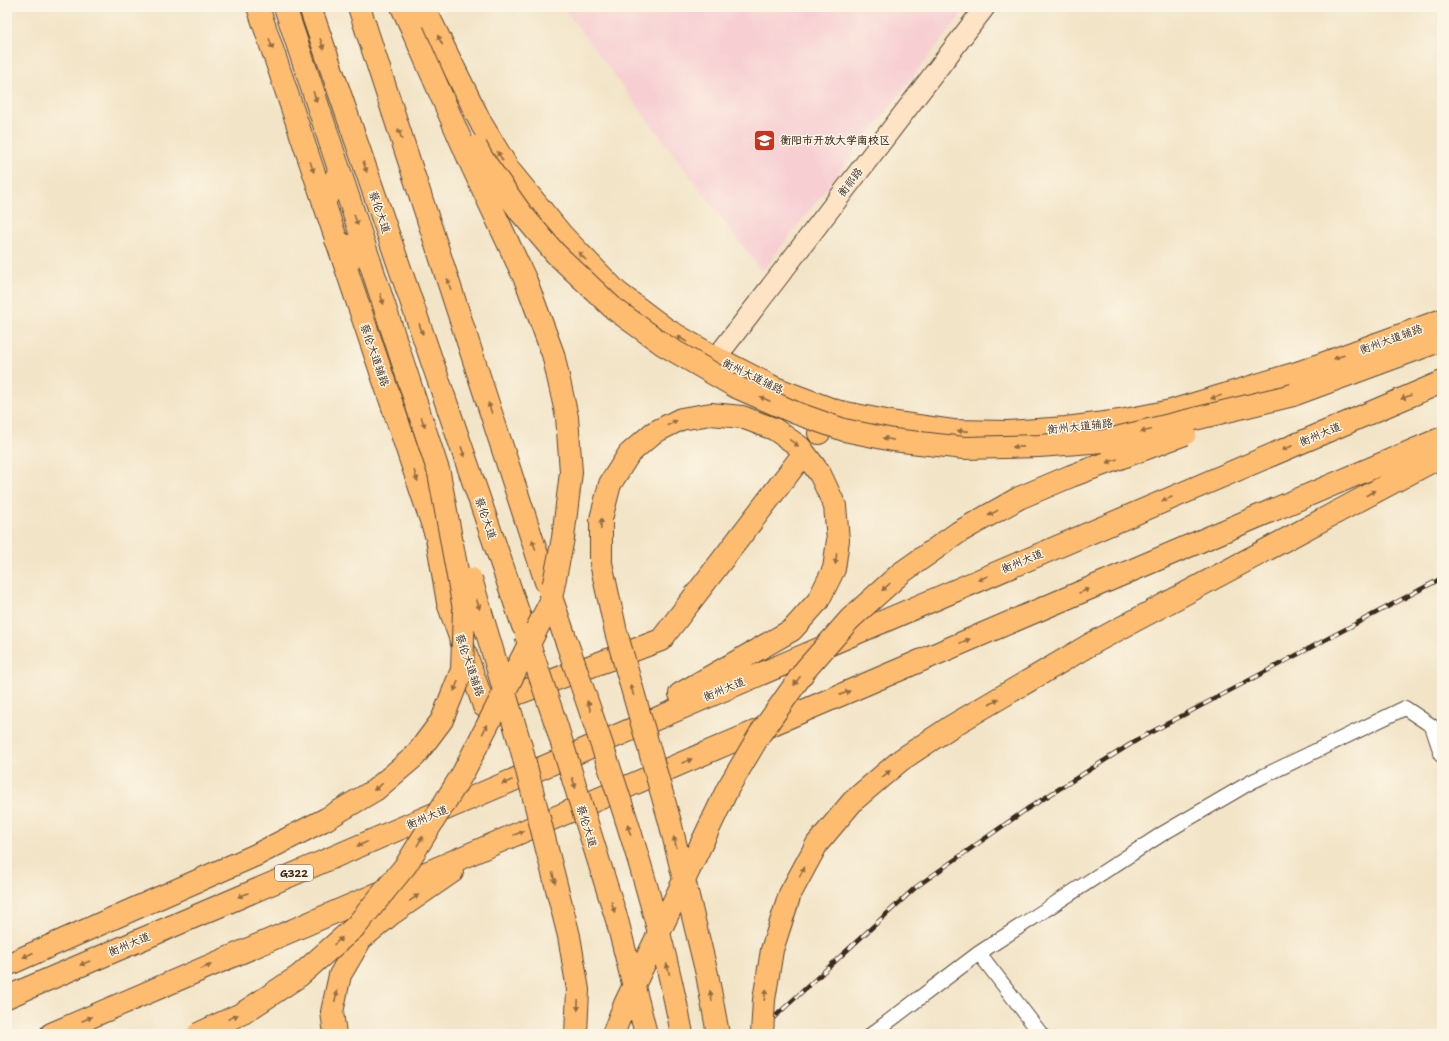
<svg xmlns="http://www.w3.org/2000/svg" width="1449" height="1041" font-family="'Shantell Sans','LXGW WenKai TC',sans-serif">
  <style>
    .built { fill: #f7cfd3 }
    .lines { fill: none; stroke-linecap: round; stroke-linejoin: round }
    .street-casing { stroke: #564637; stroke-width: 16 }
    .secondary-casing { stroke: #564637; stroke-width: 22 }
    .primary-casing { stroke: #564637; stroke-width: 24 }
    .highway-casing { stroke: #564637; stroke-width: 24 }
    .street { stroke: #fff; stroke-width: 14 }
    .secondary { stroke: #fee4c5; stroke-width: 20 }
    .primary { stroke: #fdbc6f; stroke-width: 22 }
    .highway { stroke: #fdbc6f; stroke-width: 22 }
    .rail-casing { stroke: #3b2a1e; stroke-width: 4.5 }
    .rail { stroke: #fcf5e5; stroke-width: 3; stroke-dasharray: 9; stroke-linecap: butt }
    .highway-bridge-casing { stroke: #564637; stroke-width: 24; stroke-linecap: butt }
    .highway-bridge { stroke: #fdbc6f; stroke-width: 22 }
    .oneway { fill: #926c42 }
    .labels { text-anchor: middle; stroke-width: 3; stroke-linejoin: round; paint-order: stroke }
    .shield { fill: #fcf5e5; stroke: #75675a; stroke-width: 1 }
    .shield-label { font-size: 10px; font-weight: bold; fill: #3b2a1e }
    .poi-label { font-size: 11px; font-weight: bold; fill: #3b2a1e; stroke: #fcf5e5; text-anchor: start }
    .street-label { font-size: 11px; fill: #3b2a1e; stroke: #fcf5e5 }
  </style>
  <rect width="100%" height="100%" fill="#fcf5e5"/>
  <filter id="ink" filterUnits="userSpaceOnUse"><feTurbulence type="fractalNoise" baseFrequency=".025" numOctaves="2"/><feDisplacementMap in="SourceGraphic" scale="8" xChannelSelector="R" yChannelSelector="G"/><feConvolveMatrix kernelMatrix="1 2 1 2 8 2 1 2 1" color-interpolation-filters="sRGB"/></filter>
  <filter id="wash" filterUnits="userSpaceOnUse"><feTurbulence type="fractalNoise" baseFrequency=".012" numOctaves="4" result="noise"/><feDisplacementMap in="SourceGraphic" scale="16" xChannelSelector="R" yChannelSelector="G"/><feGaussianBlur stdDeviation="0.9" result="paint"/><feColorMatrix in="noise" values="0 0 0 0 0 0 0 0 0 0 0 0 0 0 0 0 0 1.4 0 .05"/><feComposite in="paint" operator="in"/></filter>
  <g filter="url(#wash)">
    <rect width="100%" height="100%" fill="#f2e4c7"/>
    <path class="built" d="M 563,7 L 967,7 L 762,272 Z"/>
  </g>
  <g filter="url(#ink)">
    <g class="lines">
      <defs>
        <path id="street" d="M 979,953 L 1041,1034
          M 872,1034 L 979,953 L 1162,834 L 1251,782 L 1405,708 L 1432,726 L 1442,756"/>
        <path id="secondary" d="M 716,358 L 985,7"/>
        <path id="primary" d="M 258,7 L 437,538 L 448,603 L 484,706
          M 424,7 L 482,125 L 509,170 L 562,235 L 617,292 L 666,329 L 709,354 L 775,388 L 836,411 L 896,423 L 953,431 L 1008,432 L 1066,428 L 1120,421 L 1171,411 L 1300,372 L 1442,320"/>
        <path id="highway" d="M 285,7 L 370,262
          M 310,7 L 523,626
          M 359,7 L 546,582
          M 402,7 L 413,31
          M 324,203 L 339,171
          M 336,240 L 370,262
          M 1293,395 L 1442,340
          M 819,433 L 836,411
          M 1337,512 L 1442,456
          M 601,563 L 601,519 L 610,484 L 629,454 L 653,433 L 681,419 L 711,414 L 742,417 L 774,429 L 800,447 L 820,474 L 835,506 L 838,540 L 834,569 L 818,601 L 792,630 L 680,694
          M 484,706 L 661,640 L 798,461
          M 7,965 L 50,946
          M 7,997 L 1442,382
          M 51,1034 L 992,630 L 1442,438
          M 335,1034 L 332,1012 L 340,975 L 361,939 L 390,915 L 452,872"/>
      </defs>
      <use href="#street" class="street-casing"/>
      <use href="#secondary" class="secondary-casing"/>
      <use href="#primary" class="primary-casing"/>
      <use href="#highway" class="highway-casing"/>
      <use href="#street" class="street"/>
      <use href="#secondary" class="secondary"/>
      <use href="#primary" class="primary"/>
      <use href="#highway" class="highway"/>
      <defs>
        <path id="rail" d="M 756,1034 L 916,887 L 1027,809 L 1142,737 L 1442,578"/>
      </defs>
      <use href="#rail" class="rail-casing"/>
      <use href="#rail" class="rail"/>
      <defs>
        <path id="highway-bridge" d="M 476,147 L 482,158 L 521,213 L 555,253 L 613,308 L 664,345 L 736,387 L 796,413 L 844,430 L 893,440 L 964,448 L 1039,446 L 1104,441 L 1293,395
          M 601,563 L 616,632 L 670,822 L 707,974 L 718,1034
          M 471,579 L 521,747 L 569,936 L 578,990 L 576,1034
          M 549,591 C 599,737 653,882 682,1034
          M 526,635 L 556,724 L 617,920 L 646,1034
          M 50,946 L 256,855 L 326,819 L 375,790 L 415,756 L 442,720 L 462,670 L 464,609 L 439,473 L 370,262
          M 198,1034 L 243,1013 L 299,976 L 356,926 L 406,865 L 463,773 L 550,603 L 563,538 L 571,472 L 567,417 L 553,354 L 526,281 L 472,166 L 413,31
          M 613,1034 L 625,1004 L 728,788 L 760,734 L 806,669 L 850,619 L 901,573 L 959,532 L 1019,498 L 1071,476 L 1185,434
          M 762,1034 L 764,1000 L 772,950 L 790,894 L 817,844 L 853,801 L 901,760 L 952,726 L 1091,644 L 1337,512"/>
      </defs>
      <use href="#highway-bridge" class="highway-bridge-casing"/>
      <use href="#highway-bridge" class="highway-bridge"/>
    </g>
    <defs><path id="oneway-solid" d="M-6-.8H1V-3.2L6.5 0L1 3.2V.8H-6Z"/></defs>
    <g class="oneway">
      <use href="#oneway-solid" transform="translate(440 40) rotate(-116)"/>
      <use href="#oneway-solid" transform="translate(271 44) rotate(71)"/>
      <use href="#oneway-solid" transform="translate(322 44) rotate(71)"/>
      <use href="#oneway-solid" transform="translate(315 97) rotate(72)"/>
      <use href="#oneway-solid" transform="translate(400 134) rotate(-108)"/>
      <use href="#oneway-solid" transform="translate(500 156) rotate(-121)"/>
      <use href="#oneway-solid" transform="translate(312 167) rotate(71)"/>
      <use href="#oneway-solid" transform="translate(365 167) rotate(71)"/>
      <use href="#oneway-solid" transform="translate(356 220) rotate(71)"/>
      <use href="#oneway-solid" transform="translate(582 256) rotate(-134)"/>
      <use href="#oneway-solid" transform="translate(449 284) rotate(-108)"/>
      <use href="#oneway-solid" transform="translate(382 299) rotate(72)"/>
      <use href="#oneway-solid" transform="translate(421 329) rotate(71)"/>
      <use href="#oneway-solid" transform="translate(682 339) rotate(-149)"/>
      <use href="#oneway-solid" transform="translate(1339 357) rotate(160)"/>
      <use href="#oneway-solid" transform="translate(1216 397) rotate(163)"/>
      <use href="#oneway-solid" transform="translate(1406 397) rotate(157)"/>
      <use href="#oneway-solid" transform="translate(765 399) rotate(-156)"/>
      <use href="#oneway-solid" transform="translate(490 408) rotate(-108)"/>
      <use href="#oneway-solid" transform="translate(423 422) rotate(72)"/>
      <use href="#oneway-solid" transform="translate(672 423) rotate(-28)"/>
      <use href="#oneway-solid" transform="translate(963 431) rotate(-179)"/>
      <use href="#oneway-solid" transform="translate(1146 431) rotate(166)"/>
      <use href="#oneway-solid" transform="translate(888 439) rotate(-169)"/>
      <use href="#oneway-solid" transform="translate(794 443) rotate(36)"/>
      <use href="#oneway-solid" transform="translate(1018 447) rotate(179)"/>
      <use href="#oneway-solid" transform="translate(1287 448) rotate(157)"/>
      <use href="#oneway-solid" transform="translate(463 452) rotate(71)"/>
      <use href="#oneway-solid" transform="translate(1112 461) rotate(160)"/>
      <use href="#oneway-solid" transform="translate(416 476) rotate(71)"/>
      <use href="#oneway-solid" transform="translate(1371 493) rotate(-28)"/>
      <use href="#oneway-solid" transform="translate(1167 499) rotate(157)"/>
      <use href="#oneway-solid" transform="translate(993 513) rotate(151)"/>
      <use href="#oneway-solid" transform="translate(601 524) rotate(-88)"/>
      <use href="#oneway-solid" transform="translate(534 545) rotate(-108)"/>
      <use href="#oneway-solid" transform="translate(836 559) rotate(97)"/>
      <use href="#oneway-solid" transform="translate(983 578) rotate(157)"/>
      <use href="#oneway-solid" transform="translate(886 587) rotate(138)"/>
      <use href="#oneway-solid" transform="translate(1084 591) rotate(-23)"/>
      <use href="#oneway-solid" transform="translate(478 604) rotate(73)"/>
      <use href="#oneway-solid" transform="translate(965 641) rotate(-23)"/>
      <use href="#oneway-solid" transform="translate(797 681) rotate(125)"/>
      <use href="#oneway-solid" transform="translate(456 686) rotate(112)"/>
      <use href="#oneway-solid" transform="translate(632 690) rotate(-106)"/>
      <use href="#oneway-solid" transform="translate(845 693) rotate(-23)"/>
      <use href="#oneway-solid" transform="translate(994 702) rotate(-30)"/>
      <use href="#oneway-solid" transform="translate(589 706) rotate(-109)"/>
      <use href="#oneway-solid" transform="translate(485 729) rotate(-63)"/>
      <use href="#oneway-solid" transform="translate(687 761) rotate(-23)"/>
      <use href="#oneway-solid" transform="translate(886 774) rotate(-40)"/>
      <use href="#oneway-solid" transform="translate(507 782) rotate(157)"/>
      <use href="#oneway-solid" transform="translate(574 783) rotate(73)"/>
      <use href="#oneway-solid" transform="translate(378 787) rotate(142)"/>
      <use href="#oneway-solid" transform="translate(629 830) rotate(-107)"/>
      <use href="#oneway-solid" transform="translate(519 833) rotate(-23)"/>
      <use href="#oneway-solid" transform="translate(420 841) rotate(-58)"/>
      <use href="#oneway-solid" transform="translate(675 842) rotate(-104)"/>
      <use href="#oneway-solid" transform="translate(362 844) rotate(157)"/>
      <use href="#oneway-solid" transform="translate(802 872) rotate(-61)"/>
      <use href="#oneway-solid" transform="translate(554 878) rotate(76)"/>
      <use href="#oneway-solid" transform="translate(243 895) rotate(157)"/>
      <use href="#oneway-solid" transform="translate(414 898) rotate(-34)"/>
      <use href="#oneway-solid" transform="translate(613 907) rotate(73)"/>
      <use href="#oneway-solid" transform="translate(338 941) rotate(-42)"/>
      <use href="#oneway-solid" transform="translate(28 955) rotate(156)"/>
      <use href="#oneway-solid" transform="translate(85 963) rotate(157)"/>
      <use href="#oneway-solid" transform="translate(206 967) rotate(-23)"/>
      <use href="#oneway-solid" transform="translate(668 969) rotate(-105)"/>
      <use href="#oneway-solid" transform="translate(765 995) rotate(-82)"/>
      <use href="#oneway-solid" transform="translate(336 996) rotate(-77)"/>
      <use href="#oneway-solid" transform="translate(711 996) rotate(-101)"/>
      <use href="#oneway-solid" transform="translate(578 1005) rotate(92)"/>
      <use href="#oneway-solid" transform="translate(233 1017) rotate(-25)"/>
      <use href="#oneway-solid" transform="translate(87 1019) rotate(-23)"/>
    </g>
  </g>
  <defs>
    <symbol id="university-square" viewBox="-11 -11 22 22"><rect x="-9" y="-9" width="18" height="18" rx="4" fill="#c8321e" stroke="#fcf5e5"/><path d="M0-5L7-2L0 1L-7-2ZM-4 1L0 2.5L4 1V4Q0 6-4 4Z" fill="#fff"/></symbol>
  </defs>
  <g fill-rule="evenodd">
    <use href="#university-square" x="752" y="128" width="25" height="25"/>
  </g>
  <g class="labels">
    <rect class="shield" x="275" y="865" width="38" height="16" rx="3"/>
    <g class="shield-label">
      <text x="294" y="877">G322</text>
    </g>
    <g class="poi-label">
      <text x="780" y="144">衡阳市开放大学南校区</text>
    </g>
    <g class="street-label">
      <text transform="translate(850 182) rotate(-53)" y="4">衡祁路</text>
      <text transform="translate(380 212) rotate(71)" y="4">蔡伦大道</text>
      <text transform="translate(1391 339) rotate(-20)" y="4">衡州大道辅路</text>
      <text transform="translate(375 355) rotate(71)" y="4">蔡伦大道辅路</text>
      <text transform="translate(753 376) rotate(26)" y="4">衡州大道辅路</text>
      <text transform="translate(1080 426) rotate(-6)" y="4">衡州大道辅路</text>
      <text transform="translate(1320 434) rotate(-23)" y="4">衡州大道</text>
      <text transform="translate(486 518) rotate(71)" y="4">蔡伦大道</text>
      <text transform="translate(1022 561) rotate(-23)" y="4">衡州大道</text>
      <text transform="translate(470 665) rotate(71)" y="4">蔡伦大道辅路</text>
      <text transform="translate(724 689) rotate(-23)" y="4">衡州大道</text>
      <text transform="translate(427 817) rotate(-23)" y="4">衡州大道</text>
      <text transform="translate(587 826) rotate(73)" y="4">蔡伦大道</text>
      <text transform="translate(129 944) rotate(-23)" y="4">衡州大道</text>
    </g>
  </g>
  <rect width="1449" height="1041" fill="none" stroke="#fcf5e5" stroke-width="24"/>
</svg>
